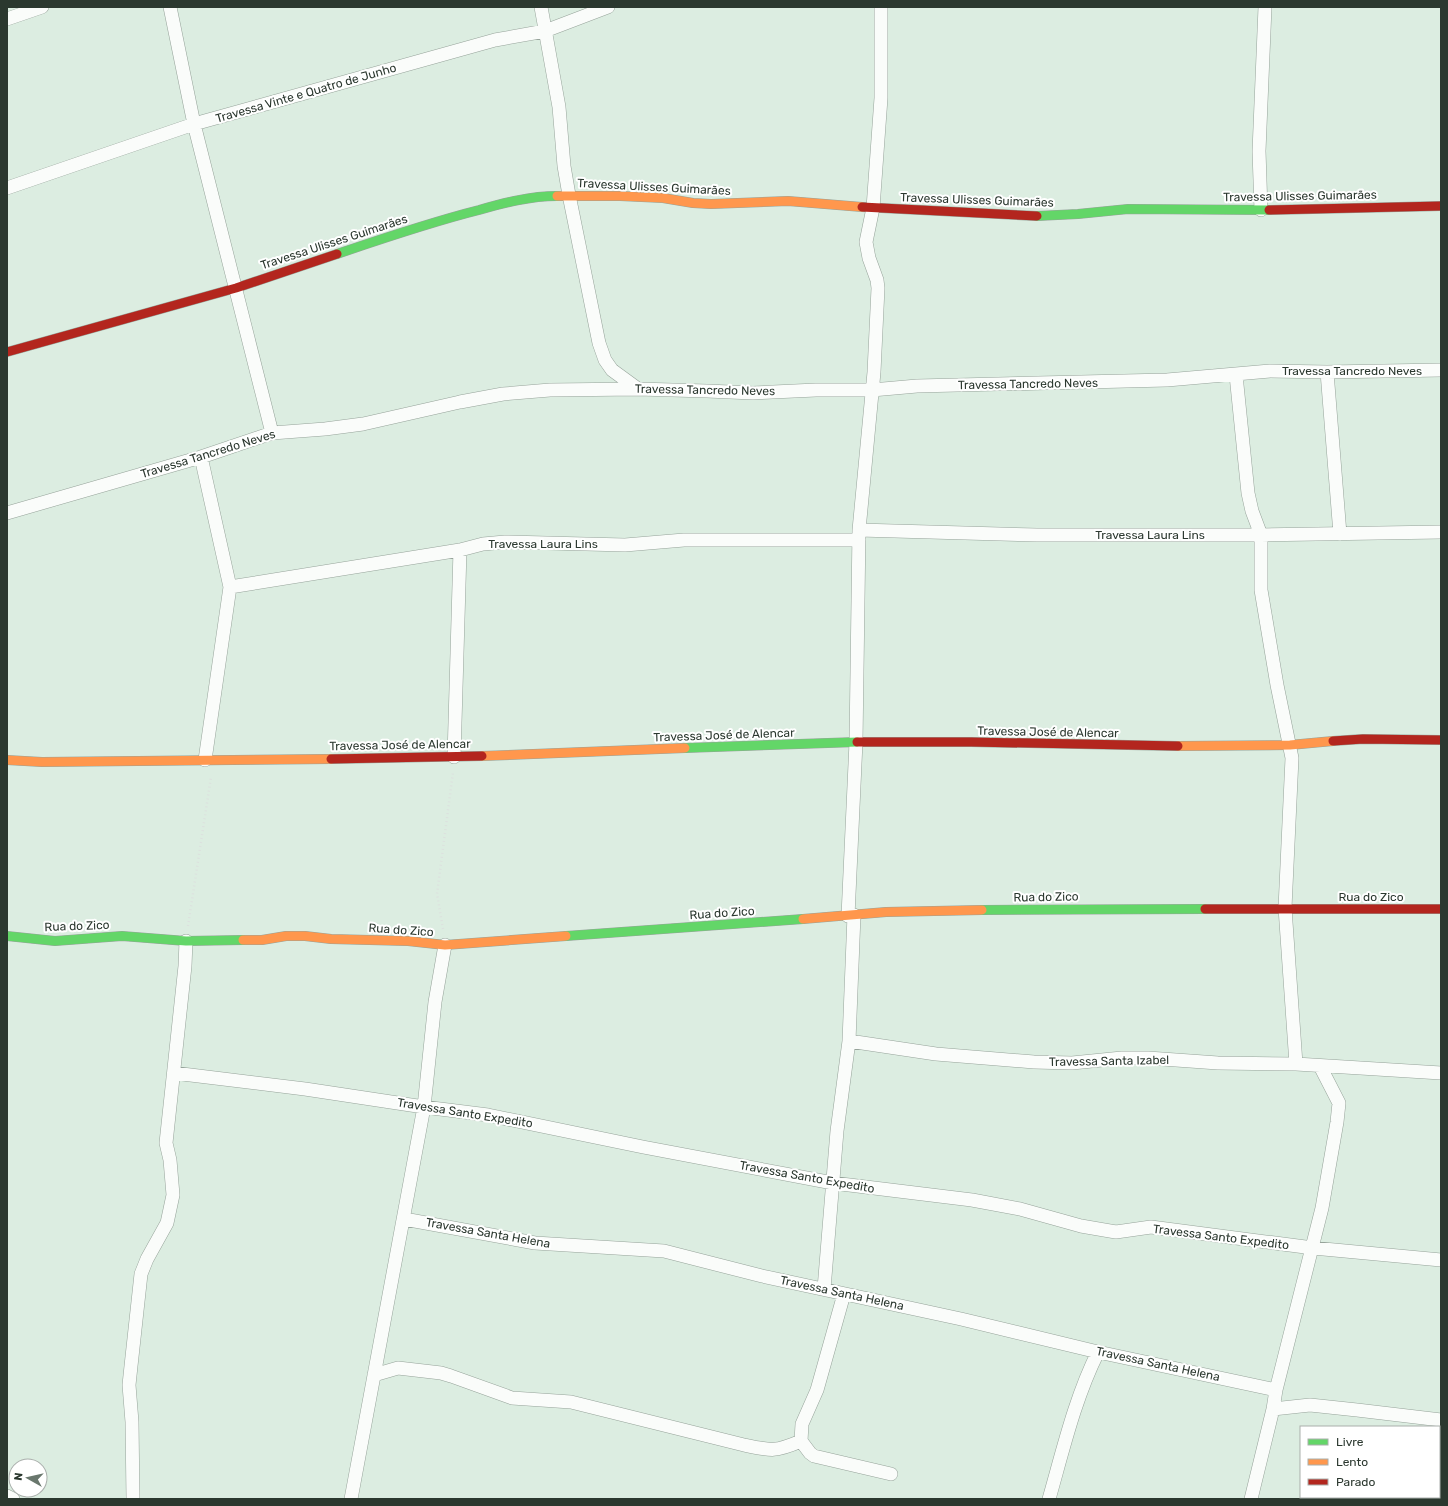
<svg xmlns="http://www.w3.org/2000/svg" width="1448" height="1506" font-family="Rubik,sans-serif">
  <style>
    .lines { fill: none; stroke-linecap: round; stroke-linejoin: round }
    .street-casing { stroke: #96a39a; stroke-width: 14 }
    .fast-casing { stroke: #96a39a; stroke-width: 10 }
    .slow-casing { stroke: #96a39a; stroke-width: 10 }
    .jam-casing { stroke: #96a39a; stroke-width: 10 }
    .path { stroke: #dce1de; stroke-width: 2.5; stroke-dasharray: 1 3; stroke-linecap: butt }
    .street { stroke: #fafcfa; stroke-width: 13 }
    .fast { stroke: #63d668; stroke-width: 9 }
    .slow { stroke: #ff974d; stroke-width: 9 }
    .jam { stroke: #b3261e; stroke-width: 9 }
    .labels { text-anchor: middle; stroke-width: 4; stroke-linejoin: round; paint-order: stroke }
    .street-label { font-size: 12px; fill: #2b382f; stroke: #fff }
  </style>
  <rect width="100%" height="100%" fill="#dcede1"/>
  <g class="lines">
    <defs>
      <path id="street" d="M 170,7 L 194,124 L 272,433
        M 541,7 L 559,107 L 564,166 L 569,195 L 599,343 L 605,360 L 612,370 L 638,389
        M 7,19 L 42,7
        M 7,188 L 194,124 L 495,40 L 545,31 L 608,7
        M 1261,210 L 1259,151 L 1265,7
        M 1327,372 L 1340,534
        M 1236,375 L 1248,493 L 1252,511 L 1261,535 L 1261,590 L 1277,685 L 1292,758 L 1285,908 L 1296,1064
        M 201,457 L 230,587 L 205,760
        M 7,513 L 201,457 L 272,433 L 325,429 L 363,424 L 460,402 L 503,394 L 550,390 L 638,389 L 707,391 L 753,393 L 816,390 L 872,390 L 917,386 L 1167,380 L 1270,371 L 1327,372 L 1441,370
        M 859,530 L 1037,535 L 1261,535 L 1441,532
        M 230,587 L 460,550 L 483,544 L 505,542 L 625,545 L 684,540 L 859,540
        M 454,757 L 460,550
        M 848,916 L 856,742 L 859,530 L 874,372 L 878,288 L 877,280 L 869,258 L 866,242 L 873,208 L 881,98 L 881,7
        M 849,1041 L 936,1054 L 1034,1062 L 1072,1063 L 1122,1058 L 1148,1058 L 1218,1063 L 1296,1064 L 1441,1073
        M 174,1073 L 305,1089 L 424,1107 L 488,1115 L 643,1147 L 833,1183 L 972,1200 L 1020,1209 L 1081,1226 L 1110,1231 L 1116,1232 L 1151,1227 L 1313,1248 L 1441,1260
        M 404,1219 L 535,1243 L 664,1251 L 762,1276 L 961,1319 L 1098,1352 L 1276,1390
        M 824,1289 L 837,1131 L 849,1041 L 854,915
        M 374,1375 L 398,1368 L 441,1373 L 451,1376 L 512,1398 L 571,1402 L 744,1445 C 772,1451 775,1452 801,1441 L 810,1453 L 814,1456 L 891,1474
        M 1273,1409 L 1310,1405 L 1357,1410 L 1441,1420
        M 801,1441 L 802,1424 L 817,1390 L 844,1294
        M 7,1496 L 13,1499
        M 133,1499 L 132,1422 L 129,1385 L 131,1366 L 141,1274 L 147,1259 L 167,1223 L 173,1195 L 170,1160 L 166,1143 L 185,966 L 186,941
        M 351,1499 L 424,1107 L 435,1002 L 445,945
        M 1049,1499 C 1063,1450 1075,1398 1098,1352
        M 1251,1499 L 1273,1409 L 1276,1390 L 1322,1208 L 1337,1122 L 1339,1103 L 1320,1066"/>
      <path id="fast" d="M 1037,216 L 1078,214 L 1128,209 L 1269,210
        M 337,254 C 384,238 431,222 479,210 C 504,203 530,196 557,196
        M 685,748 L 857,742
        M 982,910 L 1205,909
        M 7,936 L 55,941 L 122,936 L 186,941 L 243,940
        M 566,936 L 803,919"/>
      <path id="slow" d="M 557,196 L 620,196 L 663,198 L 693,203 L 711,204 L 788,201 L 862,207
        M 1178,746 L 1290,745 L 1333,741
        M 482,756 L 685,748
        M 7,760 L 42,762 L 331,759
        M 803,919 L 886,912 L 982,910
        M 243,940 L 262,940 L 286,936 L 305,936 L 331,939 L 408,941 L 445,945 L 566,936"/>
      <path id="jam" d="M 862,207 L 1037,216
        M 1269,210 L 1441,206
        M 7,352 L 236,288 L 337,254
        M 1333,741 L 1363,739 L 1441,740
        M 857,742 L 971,742 L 1178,746
        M 331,759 L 482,756
        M 1205,909 L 1441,909"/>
    </defs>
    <use href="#street" class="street-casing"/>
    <use href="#fast" class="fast-casing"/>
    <use href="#slow" class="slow-casing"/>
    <use href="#jam" class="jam-casing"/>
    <path class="path" d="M 188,926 L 211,777
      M 443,929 L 437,894 L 453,772"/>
    <use href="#street" class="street"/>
    <use href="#fast" class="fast"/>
    <use href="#slow" class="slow"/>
    <use href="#jam" class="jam"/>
  </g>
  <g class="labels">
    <g class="street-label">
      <text transform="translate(306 93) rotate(-16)" y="4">Travessa Vinte e Quatro de Junho</text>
      <text transform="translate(654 187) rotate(3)" y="4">Travessa Ulisses Guimarães</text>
      <text transform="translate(1300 196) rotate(-1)" y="4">Travessa Ulisses Guimarães</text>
      <text transform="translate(977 200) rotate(2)" y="4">Travessa Ulisses Guimarães</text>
      <text transform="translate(334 242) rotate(-18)" y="4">Travessa Ulisses Guimarães</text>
      <text x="1352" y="375">Travessa Tancredo Neves</text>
      <text transform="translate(1028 384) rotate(-1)" y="4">Travessa Tancredo Neves</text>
      <text transform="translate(705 390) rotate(1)" y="4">Travessa Tancredo Neves</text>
      <text transform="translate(208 454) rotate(-17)" y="4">Travessa Tancredo Neves</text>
      <text x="1150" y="539">Travessa Laura Lins</text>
      <text x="543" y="548">Travessa Laura Lins</text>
      <text transform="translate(1048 732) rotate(1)" y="4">Travessa José de Alencar</text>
      <text transform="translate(724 735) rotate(-2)" y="4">Travessa José de Alencar</text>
      <text transform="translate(400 745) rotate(-1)" y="4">Travessa José de Alencar</text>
      <text transform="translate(1046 897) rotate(-1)" y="4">Rua do Zico</text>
      <text x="1371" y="901">Rua do Zico</text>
      <text transform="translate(722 913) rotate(-4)" y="4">Rua do Zico</text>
      <text transform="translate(77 926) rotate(-2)" y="4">Rua do Zico</text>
      <text transform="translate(401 930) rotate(4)" y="4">Rua do Zico</text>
      <text transform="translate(1109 1061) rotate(-1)" y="4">Travessa Santa Izabel</text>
      <text transform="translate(465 1113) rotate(9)" y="4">Travessa Santo Expedito</text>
      <text transform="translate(807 1177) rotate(10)" y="4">Travessa Santo Expedito</text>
      <text transform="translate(488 1233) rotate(10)" y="4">Travessa Santa Helena</text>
      <text transform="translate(1221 1237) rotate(7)" y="4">Travessa Santo Expedito</text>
      <text transform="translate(842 1293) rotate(12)" y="4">Travessa Santa Helena</text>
      <text transform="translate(1158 1364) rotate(12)" y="4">Travessa Santa Helena</text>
    </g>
  </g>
  <rect width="1448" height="1506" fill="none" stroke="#2b382f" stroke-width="16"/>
  <rect x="1300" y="1426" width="140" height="72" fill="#ffffff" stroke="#aaafac"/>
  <rect x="1308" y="1439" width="20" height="6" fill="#63d668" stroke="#aaafac"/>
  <text x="1336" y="1446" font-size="12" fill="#2b382f">Livre</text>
  <rect x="1308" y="1459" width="20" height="6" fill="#ff974d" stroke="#aaafac"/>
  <text x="1336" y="1466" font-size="12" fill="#2b382f">Lento</text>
  <rect x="1308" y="1479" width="20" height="6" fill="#b3261e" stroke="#aaafac"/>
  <text x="1336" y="1486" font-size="12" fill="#2b382f">Parado</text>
  <g transform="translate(28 1478) rotate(278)"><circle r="19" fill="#ffffff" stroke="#aaafac"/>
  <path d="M0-3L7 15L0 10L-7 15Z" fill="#69776d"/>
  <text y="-6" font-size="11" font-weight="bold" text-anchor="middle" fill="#2b382f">N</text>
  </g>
</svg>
